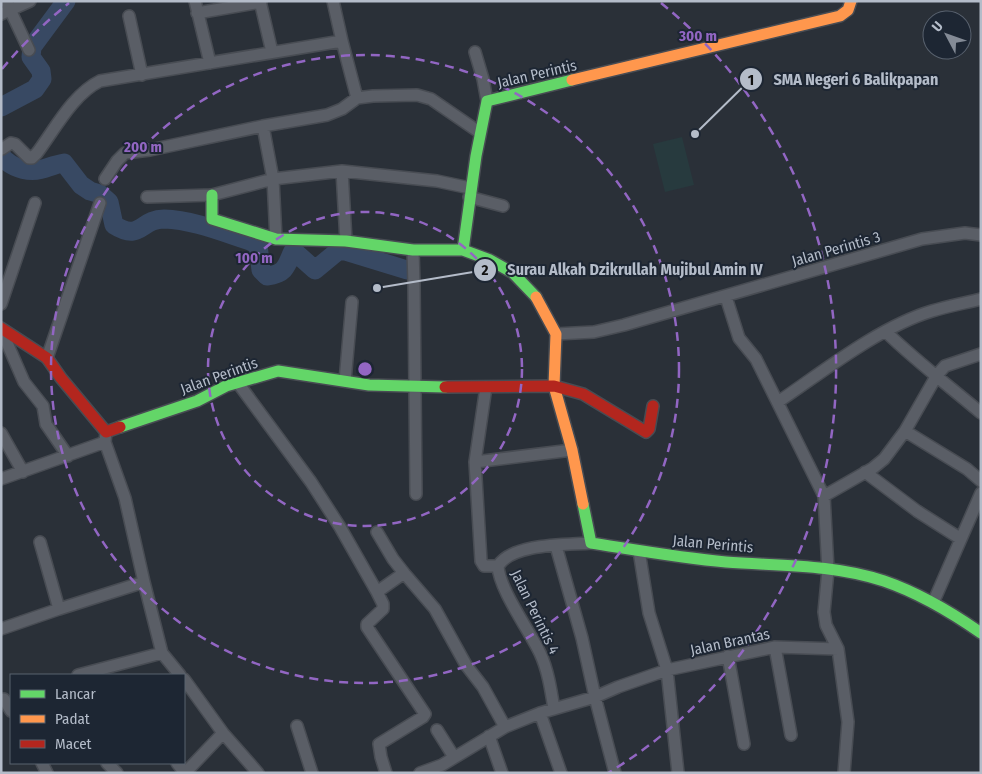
<svg xmlns="http://www.w3.org/2000/svg" width="982" height="774" font-family="'Fira Sans Condensed',sans-serif">
  <style>
    .green { fill: #273a3e }
    .lines { fill: none; stroke-linecap: round; stroke-linejoin: round }
    .river { stroke: #384963; stroke-width: 19 }
    .street-casing { stroke: #484c53; stroke-width: 14 }
    .fast-casing { stroke: #484c53; stroke-width: 14 }
    .slow-casing { stroke: #484c53; stroke-width: 14 }
    .jam-casing { stroke: #484c53; stroke-width: 14 }
    .street { stroke: #5a5e66; stroke-width: 11 }
    .fast { stroke: #63d668; stroke-width: 11 }
    .slow { stroke: #ff974d; stroke-width: 11 }
    .jam { stroke: #b3261e; stroke-width: 11 }
    .ring { fill: none; stroke: #9266c3; stroke-width: 2.5; stroke-dasharray: 9 6 }
    .labels { text-anchor: middle; stroke-width: 4; stroke-linejoin: round; paint-order: stroke }
    .street-label { font-size: 15px; fill: #b4bcc9; stroke: #1d2633 }
    .centre { fill: #9266c3; stroke: #1d2633; stroke-width: 2.5 }
    .ring-label { font-size: 15px; text-anchor: middle; font-weight: bold; fill: #9266c3; stroke: #1d2633; stroke-width: 4; stroke-linejoin: round; paint-order: stroke }
    .leader { fill: none; stroke: #b4bcc9; stroke-width: 2 }
    .callout-dot { fill: #b4bcc9; stroke: #1d2633; stroke-width: 2 }
    .mark-label { font-size: 15px; text-anchor: middle; font-weight: bold; fill: #111 }
    .callout-label { font-size: 16px; text-anchor: middle; font-weight: bold; fill: #b4bcc9; stroke: #1d2633; stroke-width: 4; stroke-linejoin: round; paint-order: stroke }
  </style>
  <rect width="100%" height="100%" fill="#2a3038"/>
  <path class="green" d="M 682,137 L 694,185 L 665,192 L 653,144 Z"/>
  <g class="lines">
    <path class="river" d="M 1,107 L 35,89 L 42,79 L 41,71 L 31,57 L 32,47 L 66,1
      M 1,156 C 13,170 32,174 49,167 C 55,165 58,164 64,163 L 81,185 L 90,191 L 100,194 L 109,202 L 114,225 C 141,242 140,219 164,219 C 193,220 222,232 250,241 L 258,245 L 261,270 L 267,276 C 284,274 286,268 292,253 L 296,253 L 315,270 L 338,251 L 345,251 L 407,270"/>
    <defs>
      <path id="street" d="M 6,1 L 29,50
        M 195,1 L 210,63
        M 260,1 L 272,52
        M 197,13 L 261,2
        M 1,14 L 30,1
        M 129,16 L 142,75
        M 342,41 L 357,98
        M 475,52 L 483,79 L 487,101
        M 263,126 L 273,179 L 276,239
        M 2,149 L 11,143 L 15,144 L 29,158 L 32,158 L 37,153 C 55,129 73,94 100,81 L 342,41 L 333,1
        M 342,171 L 346,241
        M 105,179 L 117,161 L 125,153 L 150,150 L 263,126 L 327,115 L 342,109 L 357,98 L 373,96 L 417,95 L 431,99 L 479,132
        M 147,197 L 212,195 L 273,179 L 342,171 L 437,181 L 470,188
        M 469,197 L 503,206
        M 413,250 L 414,285 L 416,494
        M 726,297 L 739,338 L 756,359 L 824,496 L 828,570 L 824,612 L 826,625 L 838,649 L 848,722 L 844,773
        M 1,304 L 35,203
        M 1,329 L 24,382 L 43,406 L 46,424 L 68,456
        M 886,332 C 916,361 949,386 981,413
        M 556,334 L 594,332 L 624,325 L 922,239 L 965,233 L 981,235
        M 47,358 L 100,203
        M 345,381 L 352,302
        M 238,383 L 311,482 L 340,527 L 377,592 L 404,573 L 435,609 L 466,665 L 483,687 L 505,727
        M 486,387 L 475,462 L 481,561 L 484,566 L 498,566
        M 778,402 C 824,371 879,327 932,311 C 948,306 965,303 981,299
        M 905,431 L 967,469 L 981,481
        M 1,433 L 23,472
        M 475,462 L 572,450
        M 865,472 L 917,511 L 961,539
        M 1,479 L 105,442
        M 824,496 L 873,468 L 884,459 L 905,431 L 937,375 L 945,366 L 981,354
        M 377,532 L 393,559 L 404,573
        M 40,542 L 59,609
        M 556,546 L 582,638 L 595,697 L 615,773
        M 639,551 L 649,613 L 667,670 L 678,773
        M 144,582 L 162,653 L 180,675
        M 377,592 L 383,604 L 383,609 L 367,624 L 367,627 L 425,714 L 423,717 L 379,744 L 381,757 L 386,773
        M 933,603 L 981,493
        M 1,629 L 59,609 L 144,582 L 125,498 L 105,442 L 106,432
        M 775,647 L 791,735
        M 728,656 L 744,744
        M 78,675 L 162,653
        M 184,679 L 223,733 L 185,773
        M 4,699 L 11,711
        M 554,709 C 551,690 548,670 540,653 C 529,630 499,589 498,566 C 512,543 567,545 591,543
        M 540,713 L 561,773
        M 297,726 L 312,773
        M 437,730 L 454,757
        M 223,733 L 258,773
        M 489,736 L 502,773
        M 42,763 L 47,773
        M 107,763 L 117,773
        M 177,763 L 185,773
        M 420,773 L 442,765 L 505,727 L 540,713 L 595,697 L 618,687 L 667,670 L 775,647 L 838,649"/>
      <path id="fast" d="M 212,195 L 212,219 L 276,239 L 346,241 L 413,250 L 463,250 L 490,260 L 513,273 L 536,297
        M 463,250 L 476,156 L 487,101 L 572,80
        M 120,427 L 197,401 L 226,386 L 278,371 L 369,385 L 445,387
        M 583,504 L 591,543 C 636,550 681,558 726,562 C 779,566 833,564 884,581 C 919,593 951,612 981,633"/>
      <path id="slow" d="M 572,80 L 840,16 L 848,10 L 851,1
        M 536,297 L 556,334 L 554,386 L 572,450 L 583,504"/>
      <path id="jam" d="M 1,328 L 47,358 L 61,378 L 106,432 L 120,427
        M 445,387 L 554,386 L 583,394 L 646,432 L 649,429 L 653,406"/>
    </defs>
    <use href="#street" class="street-casing"/>
    <use href="#fast" class="fast-casing"/>
    <use href="#slow" class="slow-casing"/>
    <use href="#jam" class="jam-casing"/>
    <use href="#street" class="street"/>
    <use href="#fast" class="fast"/>
    <use href="#slow" class="slow"/>
    <use href="#jam" class="jam"/>
  </g>
  <g class="ring">
    <circle cx="365" cy="369" r="157"/>
    <circle cx="365" cy="369" r="314"/>
    <path d="M2 69A471 471 0 0 1 69 3M661 3A471 471 0 0 1 608 773"/>
  </g>
  <g class="labels">
    <g class="street-label">
      <text transform="translate(537 74) rotate(-13)" y="5">Jalan Perintis</text>
      <text transform="translate(836 249) rotate(-16)" y="5">Jalan Perintis 3</text>
      <text transform="translate(219 376) rotate(-20)" y="5">Jalan Perintis</text>
      <text transform="translate(713 544) rotate(5)" y="5">Jalan Perintis</text>
      <text transform="translate(535 612) rotate(64)" y="5">Jalan Perintis 4</text>
      <text transform="translate(730 642) rotate(-12)" y="5">Jalan Brantas</text>
    </g>
  </g>
  <circle cx="365" cy="369" r="8" class="centre"/>
  <g class="ring-label">
    <text x="698" y="41">300 m</text>
    <text x="143" y="152">200 m</text>
    <text x="254" y="263">100 m</text>
  </g>
  <path class="leader" d="M695 134L751 79M377 288L485 270"/>
  <g class="callout-dot">
    <circle cx="695" cy="134" r="5"/>
    <circle cx="377" cy="288" r="5"/>
    <circle cx="751" cy="79" r="12"/>
    <circle cx="485" cy="270" r="12"/>
  </g>
  <g class="mark-label">
    <text x="751" y="85">1</text>
    <text x="485" y="275">2</text>
  </g>
  <g class="callout-label">
    <text x="856" y="85">SMA Negeri 6 Balikpapan</text>
    <text x="635" y="275">Surau Alkah Dzikrullah Mujibul Amin IV</text>
  </g>
  <rect width="982" height="774" fill="none" stroke="#b4bcc9" stroke-width="5"/>
  <rect x="10" y="674" width="175" height="90" fill="#1d2633" stroke="#59626f"/>
  <rect x="20" y="690" width="25" height="8" fill="#63d668" stroke="#59626f"/>
  <text x="55" y="699" font-size="15" fill="#b4bcc9">Lancar</text>
  <rect x="20" y="715" width="25" height="8" fill="#ff974d" stroke="#59626f"/>
  <text x="55" y="724" font-size="15" fill="#b4bcc9">Padat</text>
  <rect x="20" y="740" width="25" height="8" fill="#b3261e" stroke="#59626f"/>
  <text x="55" y="749" font-size="15" fill="#b4bcc9">Macet</text>
  <g transform="translate(947 35) rotate(311)"><circle r="24" fill="#1d2633" stroke="#59626f"/>
  <path d="M0-4L9 19L0 12L-9 19Z" fill="#848b96"/>
  <text y="-8" font-size="14" font-weight="bold" text-anchor="middle" fill="#b4bcc9">U</text>
  </g>
</svg>
